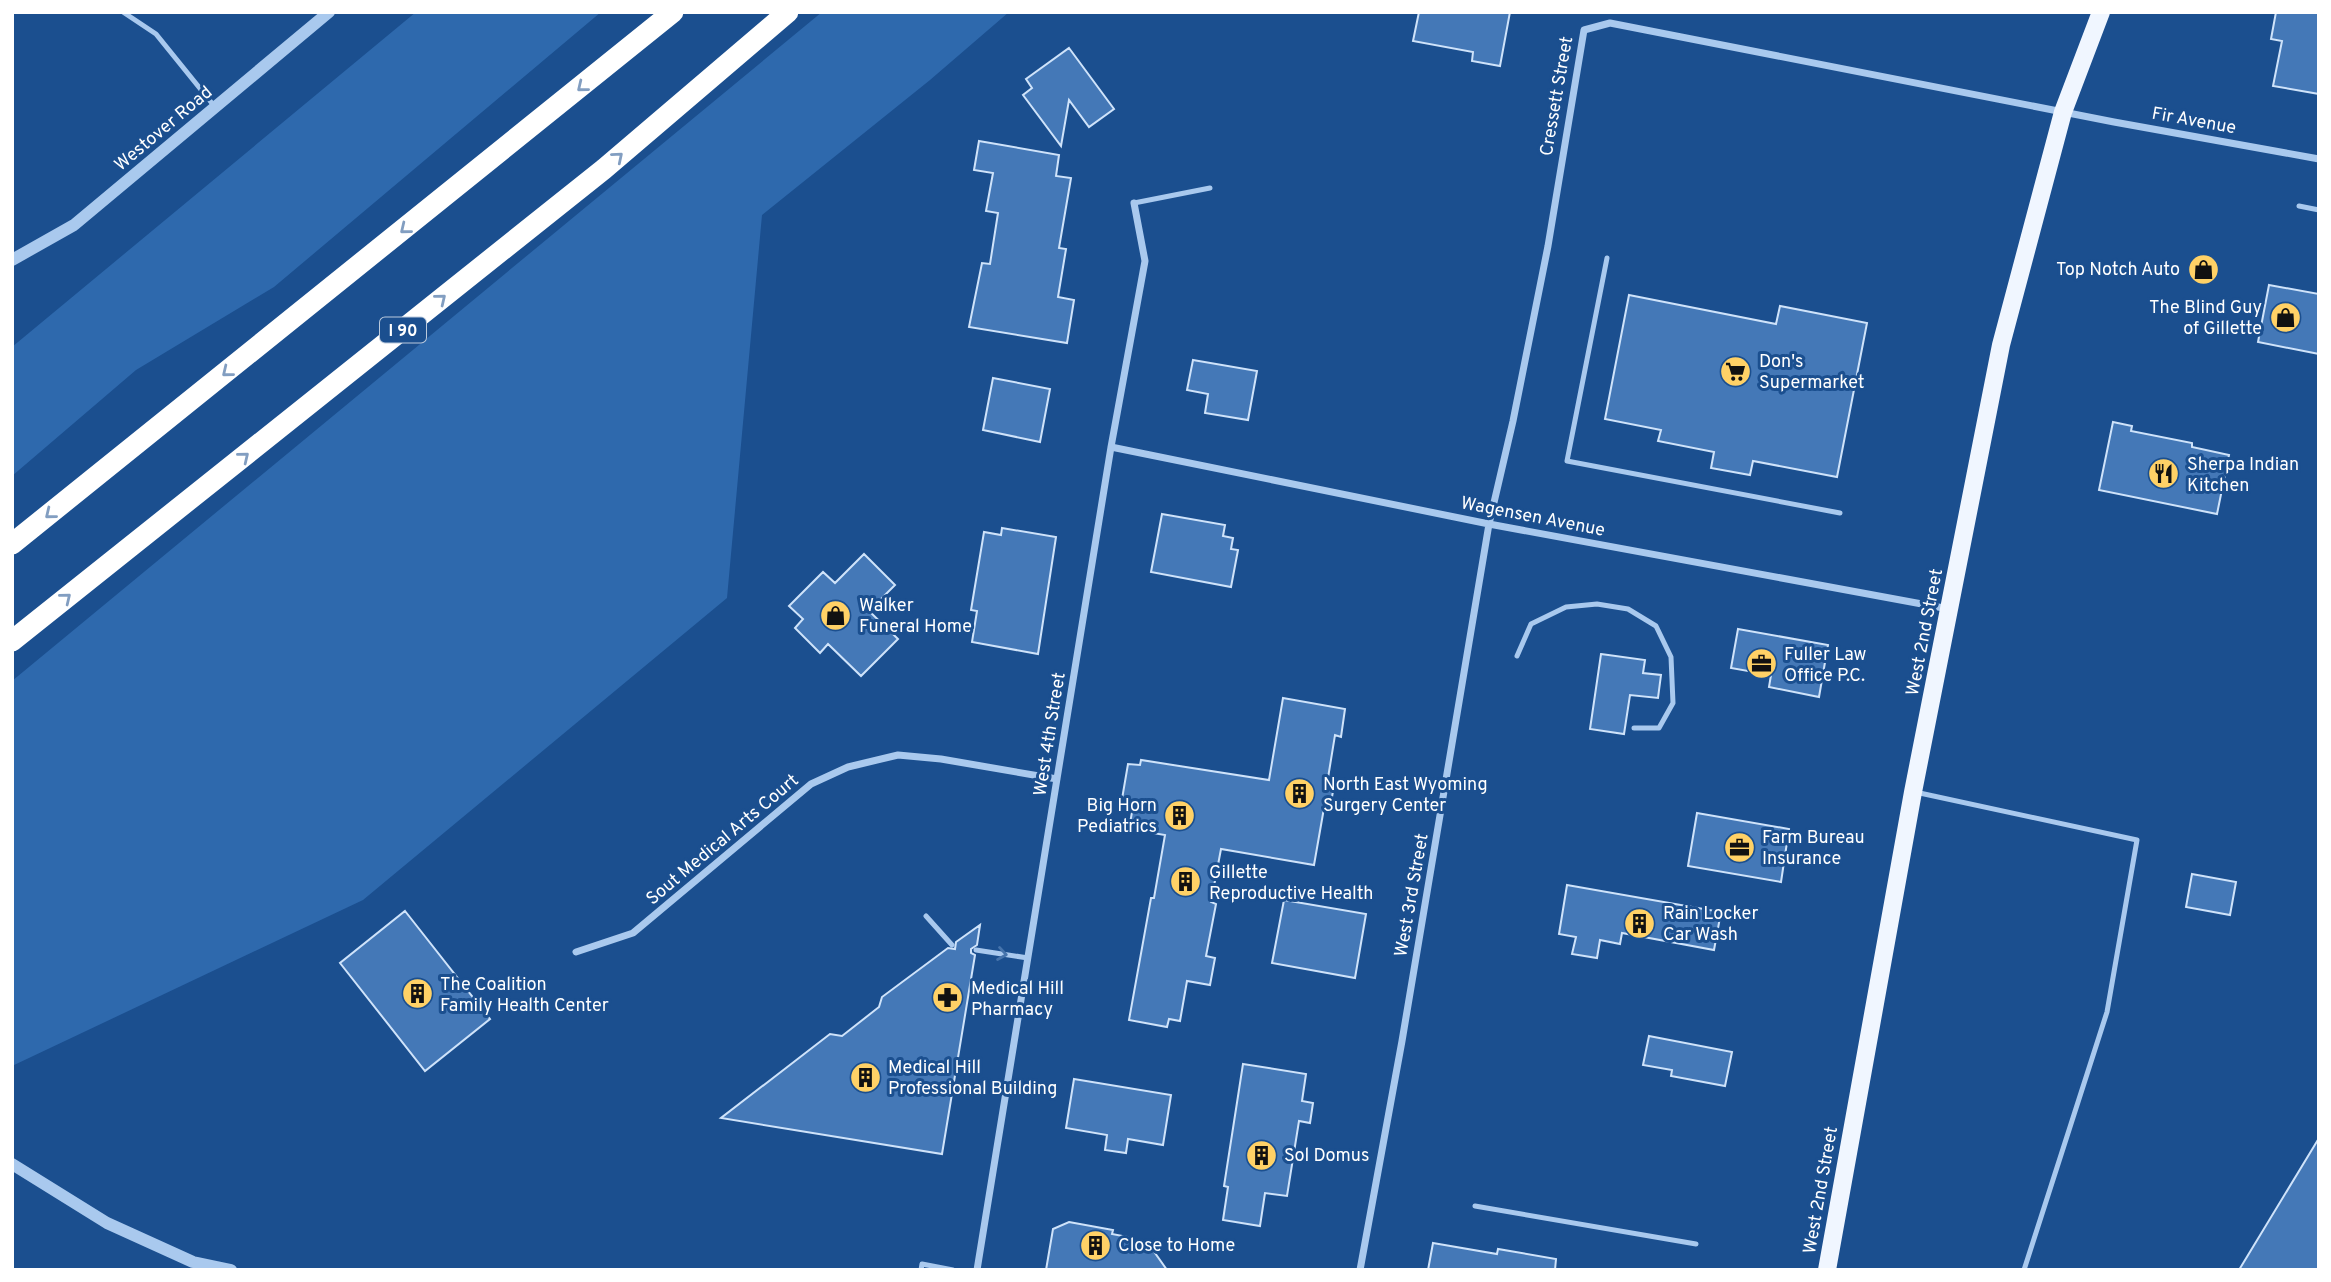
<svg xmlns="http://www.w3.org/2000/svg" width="2331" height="1282" font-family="Overpass,sans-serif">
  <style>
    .green { fill: #2e69ad }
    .building { fill: #4478b7; stroke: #cfe3fa; stroke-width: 2 }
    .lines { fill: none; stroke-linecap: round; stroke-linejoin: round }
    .service { stroke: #a9c9ee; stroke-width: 5 }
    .minor { stroke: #a9c9ee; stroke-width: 7 }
    .tertiary { stroke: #a9c9ee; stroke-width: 12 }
    .primary { stroke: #f0f6ff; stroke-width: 18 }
    .motorway { stroke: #fff; stroke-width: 21 }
    .oneway { stroke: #829ec1 }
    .oneway2 { stroke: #4674ac }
    .labels { text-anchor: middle; stroke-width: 6; stroke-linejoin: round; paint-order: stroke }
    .shield { fill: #1b4f8f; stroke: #bbcadd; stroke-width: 2 }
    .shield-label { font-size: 16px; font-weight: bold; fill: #fff }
    .street-label { font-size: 18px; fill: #fff; stroke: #1b4f8f }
    .poi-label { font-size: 18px; fill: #fff; stroke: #1b4f8f; text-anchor: start }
  </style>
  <rect width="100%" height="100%" fill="#1b4f8f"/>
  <path class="green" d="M 416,12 L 601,12 L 274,287 L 136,370 L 12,476 L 12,347 Z
    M 822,12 L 1009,12 L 930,80 L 762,215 L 727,598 L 363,900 L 12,1066 L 12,681 Z"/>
  <path class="building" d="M 1419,12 L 1510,12 L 1500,66 L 1472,61 L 1473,52 L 1413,41 Z
    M 2276,12 L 2319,12 L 2319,94 L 2273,86 L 2282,41 L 2271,39 Z
    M 1069,48 L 1114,109 L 1089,127 L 1069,100 L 1061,146 L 1023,95 L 1032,88 L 1026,79 Z
    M 979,141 L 1059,155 L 1056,176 L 1071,178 L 1059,248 L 1066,249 L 1058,297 L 1074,300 L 1067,343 L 969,327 L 982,263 L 990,264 L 998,213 L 986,211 L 993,173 L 974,170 Z
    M 2269,285 L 2319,294 L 2319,354 L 2258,342 Z
    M 1629,295 L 1776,324 L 1780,306 L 1867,323 L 1837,477 L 1753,461 L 1750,475 L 1711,468 L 1714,452 L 1658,441 L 1661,430 L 1605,419 Z
    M 1193,360 L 1257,371 L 1248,420 L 1205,413 L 1208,394 L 1187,390 Z
    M 993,378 L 1050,389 L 1040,442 L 983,430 Z
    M 2113,422 L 2132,426 L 2131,431 L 2192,443 L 2192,447 L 2229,455 L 2217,514 L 2099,490 Z
    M 1162,514 L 1225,525 L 1223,536 L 1233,538 L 1231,549 L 1238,550 L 1231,587 L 1151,572 Z
    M 1002,528 L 1056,537 L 1038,654 L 972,642 L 977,611 L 971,610 L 984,532 L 1001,535 Z
    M 864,554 L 895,585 L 869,611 L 898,639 L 861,676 L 828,644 L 820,653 L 795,628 L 803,619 L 789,606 L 823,572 L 835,583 Z
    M 1738,629 L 1828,645 L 1819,697 L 1769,687 L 1771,675 L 1731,668 Z
    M 1601,654 L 1645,660 L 1643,673 L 1661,675 L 1658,698 L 1630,695 L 1624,734 L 1590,729 Z
    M 1283,698 L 1345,709 L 1341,737 L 1335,735 L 1328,778 L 1335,779 L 1330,809 L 1324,808 L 1314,865 L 1221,849 L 1211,902 L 1216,904 L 1206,956 L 1215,958 L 1210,985 L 1187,981 L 1180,1021 L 1169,1019 L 1167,1027 L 1129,1020 L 1151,898 L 1154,898 L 1165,835 L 1129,829 L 1134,801 L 1122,799 L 1128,764 L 1140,765 L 1141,760 L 1269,780 Z
    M 1697,813 L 1789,829 L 1781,882 L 1688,866 Z
    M 2192,874 L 2236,882 L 2230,915 L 2186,907 Z
    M 1567,885 L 1721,912 L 1714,950 L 1622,933 L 1620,944 L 1600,940 L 1597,958 L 1572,954 L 1576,937 L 1559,934 Z
    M 1284,900 L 1366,914 L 1355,978 L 1272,963 Z
    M 405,911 L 490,1019 L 425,1071 L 340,963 Z
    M 980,925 L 977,945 L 971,949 L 971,953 L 975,955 L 942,1154 L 721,1118 L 830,1034 L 842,1036 L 879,1007 L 882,997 L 948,948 L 955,949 L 956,942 Z
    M 1649,1036 L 1732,1052 L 1725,1086 L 1671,1076 L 1672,1070 L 1643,1065 Z
    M 1243,1064 L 1306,1074 L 1302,1101 L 1313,1103 L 1310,1123 L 1299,1121 L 1287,1196 L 1265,1193 L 1260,1226 L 1223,1220 L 1228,1187 L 1224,1186 Z
    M 1074,1079 L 1171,1095 L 1163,1145 L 1128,1139 L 1126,1153 L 1105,1150 L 1107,1135 L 1066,1128 Z
    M 2319,1138 L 2319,1270 L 2239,1270 Z
    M 1069,1222 L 1113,1230 L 1112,1234 L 1128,1237 L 1128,1243 L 1150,1246 L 1167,1270 L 1046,1270 L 1053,1229 Z
    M 1433,1243 L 1497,1254 L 1498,1249 L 1556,1259 L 1555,1270 L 1428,1270 Z"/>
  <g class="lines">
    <path class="service" d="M 123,12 L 156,34 L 215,107
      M 1134,203 L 1210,188
      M 2299,206 L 2319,210
      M 1607,258 L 1567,461 L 1840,513
      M 1517,656 L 1531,624 L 1566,607 L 1597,604 L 1628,609 L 1656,626 L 1671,657 L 1673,703 L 1659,728 L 1634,728
      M 1915,792 L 2137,840 L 2107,1012 L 2024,1270
      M 926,916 L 952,945
      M 976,950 L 1028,958
      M 1475,1206 L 1696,1244
      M 921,1270 L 922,1264 L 953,1270"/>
    <path class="minor" d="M 1111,447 L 1489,524 L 1949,609
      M 576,952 L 633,933 L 811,784 L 848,767 L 898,755 L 941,759 L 1057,779
      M 977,1270 L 1111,447 L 1145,261 L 1134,203
      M 1360,1270 L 1402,1041 L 1489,524 L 1513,421 L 1548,246 L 1584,30 L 1610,23 L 2114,122 L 2319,159"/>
    <path class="tertiary" d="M 12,260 L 74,225 L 329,12
      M 12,1164 L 107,1223 L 193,1262 L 231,1270"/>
    <path class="primary" d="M 1827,1270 L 1913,792 L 2001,345 L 2063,112 L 2101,12"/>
    <path class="motorway" d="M 12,544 L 673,12
      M 12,641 L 604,169 L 788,12"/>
  </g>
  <defs><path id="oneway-chevron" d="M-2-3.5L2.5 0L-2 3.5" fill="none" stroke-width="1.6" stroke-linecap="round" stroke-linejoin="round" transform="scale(1.75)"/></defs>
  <g class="oneway">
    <use href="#oneway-chevron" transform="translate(582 87) rotate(141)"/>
    <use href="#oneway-chevron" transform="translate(618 157) rotate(-40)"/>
    <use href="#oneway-chevron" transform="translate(405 229) rotate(141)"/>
    <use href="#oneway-chevron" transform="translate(441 299) rotate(-39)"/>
    <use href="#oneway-chevron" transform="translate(227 372) rotate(141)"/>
    <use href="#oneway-chevron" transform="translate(244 457) rotate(-39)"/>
    <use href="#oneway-chevron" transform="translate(50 514) rotate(141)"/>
    <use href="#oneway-chevron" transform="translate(66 598) rotate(-39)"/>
  </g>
  <use class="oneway2" href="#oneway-chevron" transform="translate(1002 954) rotate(9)"/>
  <defs>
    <symbol id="shop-disc" viewBox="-11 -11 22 22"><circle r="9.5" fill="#ffd166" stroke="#1b4f8f"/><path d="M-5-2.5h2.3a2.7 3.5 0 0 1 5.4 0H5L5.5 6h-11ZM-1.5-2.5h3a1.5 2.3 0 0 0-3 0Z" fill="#111"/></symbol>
    <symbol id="supermarket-disc" viewBox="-11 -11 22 22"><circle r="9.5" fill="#ffd166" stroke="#1b4f8f"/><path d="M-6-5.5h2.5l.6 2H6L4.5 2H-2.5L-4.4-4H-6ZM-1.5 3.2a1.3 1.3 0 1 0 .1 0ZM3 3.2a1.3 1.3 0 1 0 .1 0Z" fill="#111"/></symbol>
    <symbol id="restaurant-disc" viewBox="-11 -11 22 22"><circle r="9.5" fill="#ffd166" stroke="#1b4f8f"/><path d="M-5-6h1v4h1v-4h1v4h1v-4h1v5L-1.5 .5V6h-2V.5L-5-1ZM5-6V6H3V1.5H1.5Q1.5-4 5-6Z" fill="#111"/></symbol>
    <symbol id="office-disc" viewBox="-11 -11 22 22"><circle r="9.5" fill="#ffd166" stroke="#1b4f8f"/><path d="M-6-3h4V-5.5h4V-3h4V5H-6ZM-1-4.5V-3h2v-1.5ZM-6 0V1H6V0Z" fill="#111"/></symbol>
    <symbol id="building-disc" viewBox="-11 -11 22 22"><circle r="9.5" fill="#ffd166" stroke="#1b4f8f"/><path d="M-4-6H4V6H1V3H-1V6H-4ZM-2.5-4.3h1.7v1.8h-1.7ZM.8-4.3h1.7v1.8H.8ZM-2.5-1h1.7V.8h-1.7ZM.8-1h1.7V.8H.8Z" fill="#111"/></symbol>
    <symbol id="pharmacy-disc" viewBox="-11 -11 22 22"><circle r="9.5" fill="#ffd166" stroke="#1b4f8f"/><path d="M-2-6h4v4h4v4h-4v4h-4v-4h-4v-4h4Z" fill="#111"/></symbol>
  </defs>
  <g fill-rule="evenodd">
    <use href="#shop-disc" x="2186" y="252" width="35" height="35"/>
    <use href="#shop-disc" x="2268" y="300" width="35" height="35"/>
    <use href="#supermarket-disc" x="1718" y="354" width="35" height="35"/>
    <use href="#restaurant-disc" x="2146" y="456" width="35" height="35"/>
    <use href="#shop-disc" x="818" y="598" width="35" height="35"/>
    <use href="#office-disc" x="1744" y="646" width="35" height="35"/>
    <use href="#building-disc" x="1282" y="776" width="35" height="35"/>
    <use href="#building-disc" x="1162" y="798" width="35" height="35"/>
    <use href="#office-disc" x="1722" y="830" width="35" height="35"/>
    <use href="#building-disc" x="1168" y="864" width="35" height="35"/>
    <use href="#building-disc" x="1622" y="906" width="35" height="35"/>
    <use href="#building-disc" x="400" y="976" width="35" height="35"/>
    <use href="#pharmacy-disc" x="930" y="980" width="35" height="35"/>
    <use href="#building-disc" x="848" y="1060" width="35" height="35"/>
    <use href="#building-disc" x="1244" y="1138" width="35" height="35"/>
    <use href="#building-disc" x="1078" y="1228" width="35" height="35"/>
  </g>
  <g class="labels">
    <rect class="shield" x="380" y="317.5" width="46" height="25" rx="5"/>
    <g class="shield-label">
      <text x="403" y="336">I 90</text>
    </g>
    <g class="street-label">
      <text transform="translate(1556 96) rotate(-80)" y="6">Cressett Street</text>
      <text transform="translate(2194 120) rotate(10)" y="6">Fir Avenue</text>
      <text transform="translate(163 128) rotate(-40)" y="6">Westover Road</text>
      <text transform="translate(1533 516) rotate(11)" y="6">Wagensen Avenue</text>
      <text transform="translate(1924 632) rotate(-79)" y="6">West 2nd Street</text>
      <text transform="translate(1049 734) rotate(-81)" y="6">West 4th Street</text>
      <text transform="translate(722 839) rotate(-40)" y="6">Sout Medical Arts Court</text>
      <text transform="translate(1411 895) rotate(-80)" y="6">West 3rd Street</text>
      <text transform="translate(1820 1190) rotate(-80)" y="6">West 2nd Street</text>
    </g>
    <g class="poi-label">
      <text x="2180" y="275" text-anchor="end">Top Notch Auto</text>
      <text x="2262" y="313" text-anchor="end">The Blind Guy<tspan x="2262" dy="21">of Gillette</tspan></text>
      <text x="1759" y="367">Don's<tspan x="1759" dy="21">Supermarket</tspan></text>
      <text x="2187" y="470">Sherpa Indian<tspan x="2187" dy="21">Kitchen</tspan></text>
      <text x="859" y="611">Walker<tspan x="859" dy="21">Funeral Home</tspan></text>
      <text x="1784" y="660">Fuller Law<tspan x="1784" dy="21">Office P.C.</tspan></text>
      <text x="1323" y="790">North East Wyoming<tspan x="1323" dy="21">Surgery Center</tspan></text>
      <text x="1157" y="811" text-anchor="end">Big Horn<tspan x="1157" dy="21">Pediatrics</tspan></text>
      <text x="1762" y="843">Farm Bureau<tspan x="1762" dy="21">Insurance</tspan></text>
      <text x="1209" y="878">Gillette<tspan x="1209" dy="21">Reproductive Health</tspan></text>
      <text x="1663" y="919">Rain Locker<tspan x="1663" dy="21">Car Wash</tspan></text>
      <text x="440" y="990">The Coalition<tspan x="440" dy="21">Family Health Center</tspan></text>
      <text x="971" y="994">Medical Hill<tspan x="971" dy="21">Pharmacy</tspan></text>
      <text x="888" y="1073">Medical Hill<tspan x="888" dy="21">Professional Building</tspan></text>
      <text x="1284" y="1161">Sol Domus</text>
      <text x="1118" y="1251">Close to Home</text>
    </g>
  </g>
  <rect width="2331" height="1282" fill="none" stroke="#ffffff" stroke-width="28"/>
</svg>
